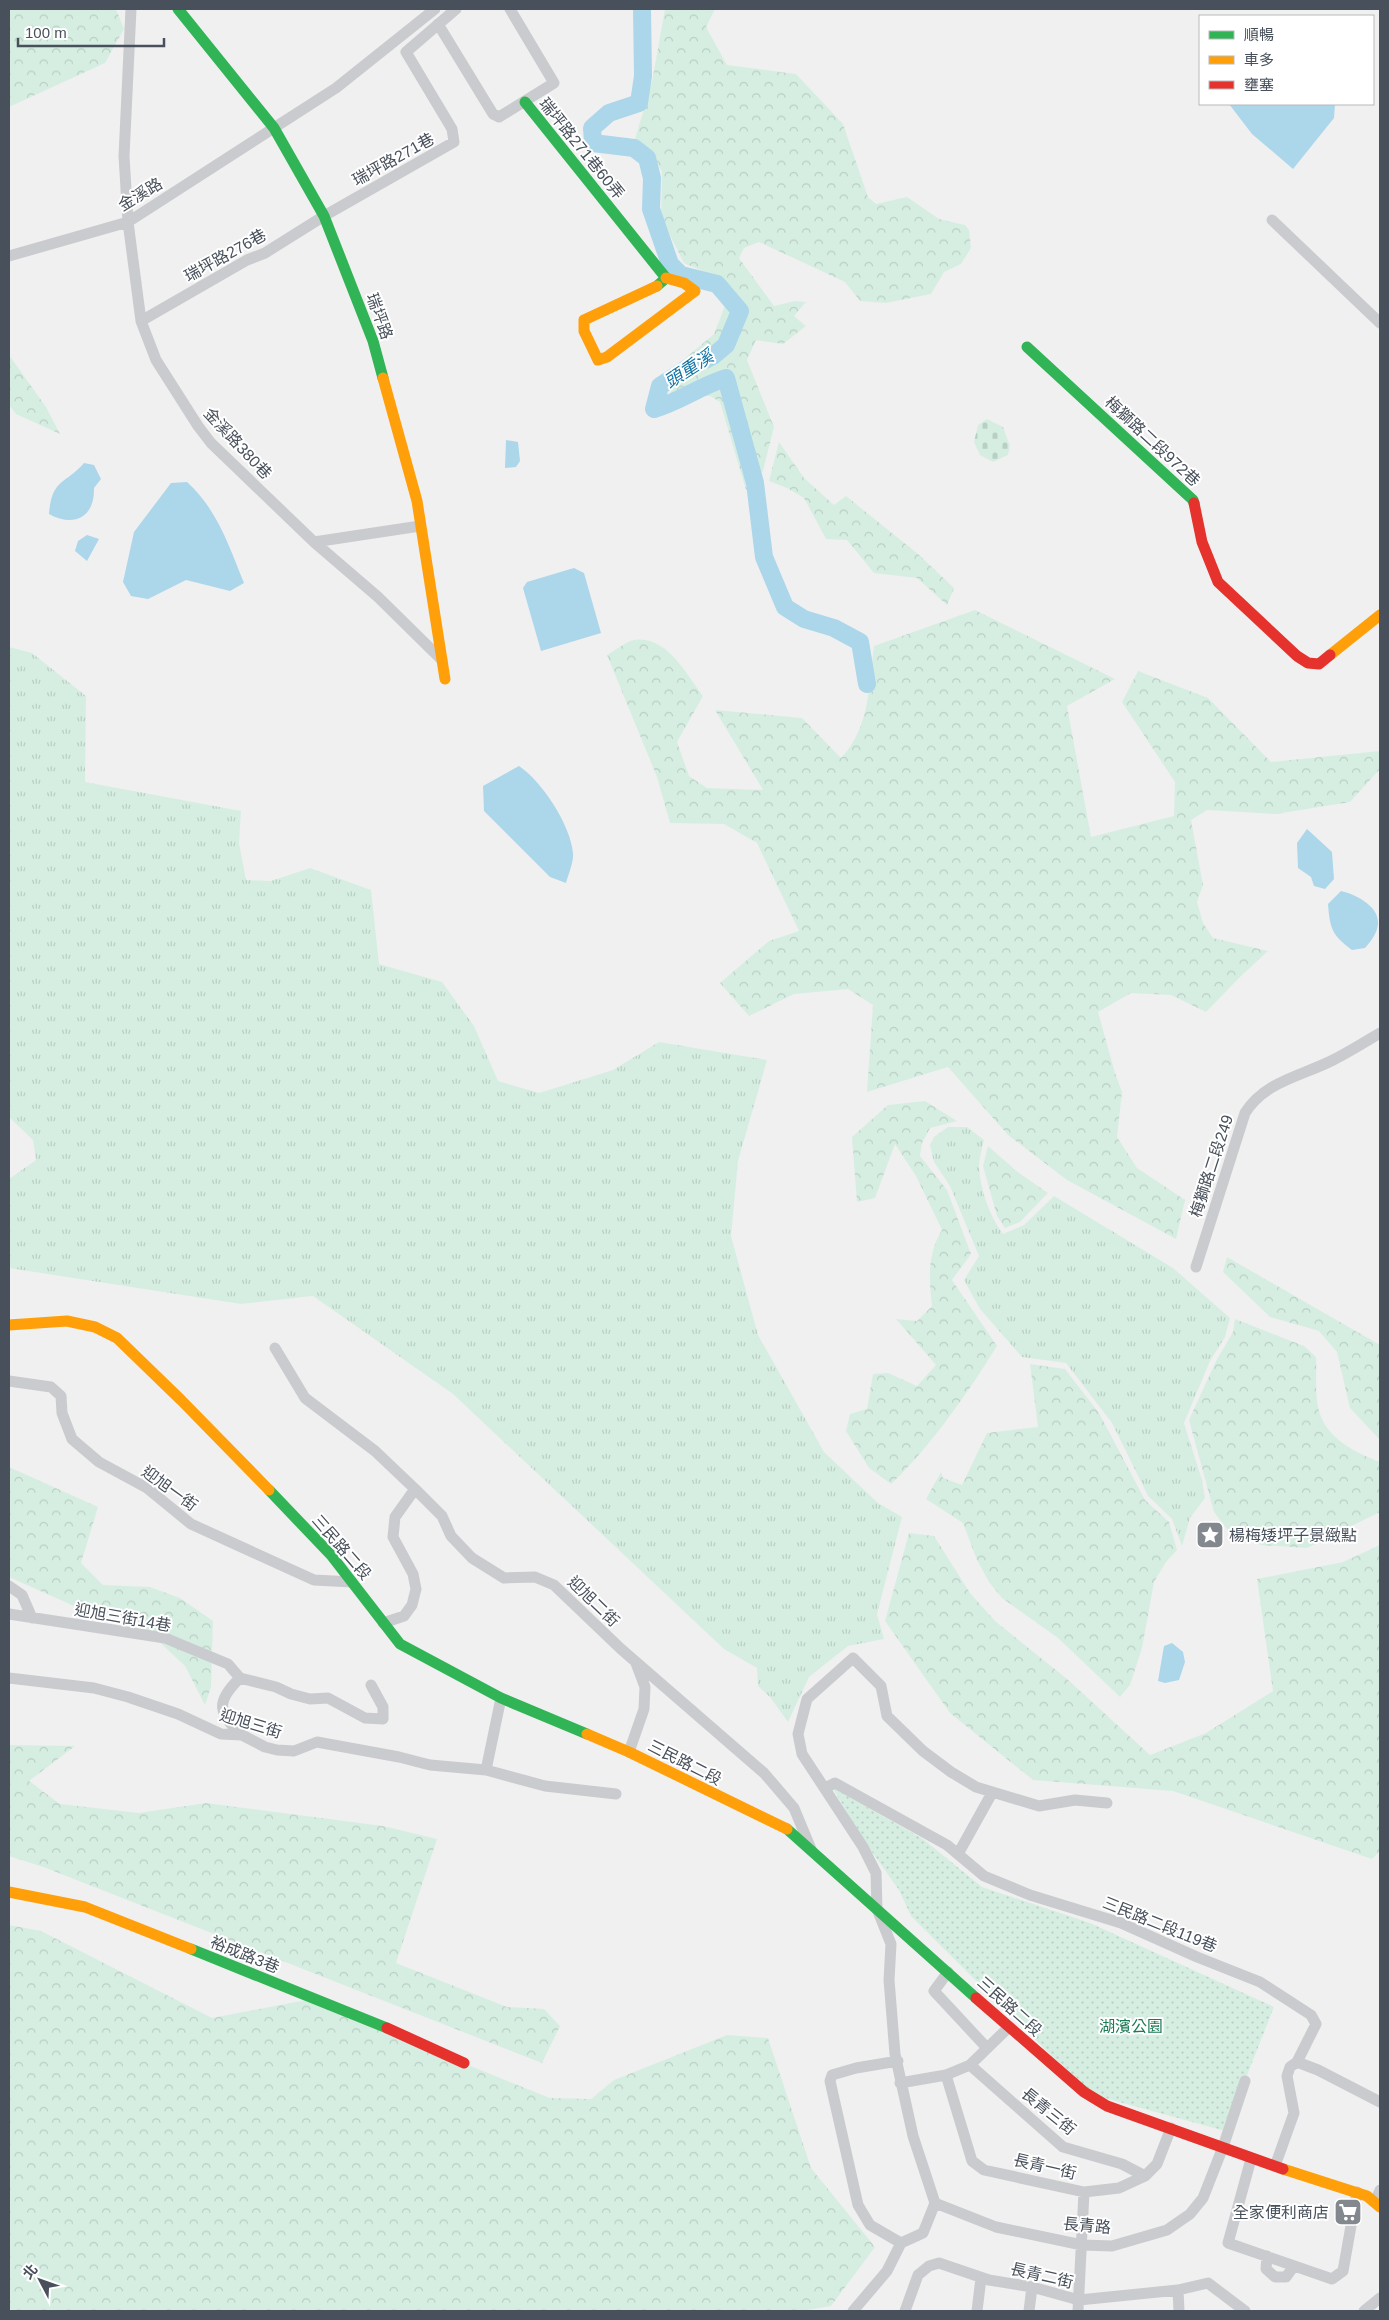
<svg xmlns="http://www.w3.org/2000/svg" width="1389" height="2320" font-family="Helvetica,'Noto Sans TC',sans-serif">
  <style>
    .grass { fill: url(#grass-tufts) }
    .forest { fill: url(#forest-crowns) }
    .cemetery { fill: url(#cemetery-stones) }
    .park { fill: url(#park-dots) }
    .water { fill: #acd6ea }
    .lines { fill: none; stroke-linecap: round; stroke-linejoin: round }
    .river { stroke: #acd6ea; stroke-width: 18 }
    .street { stroke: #cacbce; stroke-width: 11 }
    .fast { stroke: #30b455; stroke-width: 11 }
    .slow { stroke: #ff9f0a; stroke-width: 11 }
    .jam { stroke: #e5322d; stroke-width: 11 }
    .labels { text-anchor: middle; stroke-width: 4; stroke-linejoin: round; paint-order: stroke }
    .street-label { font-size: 16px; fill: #48505b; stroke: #fff }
    .poi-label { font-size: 16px; fill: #48505b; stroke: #fff; text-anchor: start }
    .park-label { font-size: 16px; fill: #1c7a55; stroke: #fff }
    .water-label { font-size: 18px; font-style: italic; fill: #1374a3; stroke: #fff }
  </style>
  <defs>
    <pattern id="grass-tufts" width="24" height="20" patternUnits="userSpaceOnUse" patternTransform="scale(1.25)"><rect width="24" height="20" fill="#d6eee2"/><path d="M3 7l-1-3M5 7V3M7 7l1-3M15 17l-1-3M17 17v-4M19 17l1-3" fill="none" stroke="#b9cec4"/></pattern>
    <pattern id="forest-crowns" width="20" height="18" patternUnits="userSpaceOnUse" patternTransform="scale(1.25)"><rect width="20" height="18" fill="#d6eee2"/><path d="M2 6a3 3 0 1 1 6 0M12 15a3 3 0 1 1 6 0" fill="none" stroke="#b9cec4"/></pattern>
    <pattern id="cemetery-stones" width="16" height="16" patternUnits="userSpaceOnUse" patternTransform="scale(1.25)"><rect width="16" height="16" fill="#d6eee2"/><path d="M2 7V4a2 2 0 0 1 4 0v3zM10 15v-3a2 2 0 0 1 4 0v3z" fill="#b9cec4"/></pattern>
    <pattern id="park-dots" width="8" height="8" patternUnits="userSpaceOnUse" patternTransform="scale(1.25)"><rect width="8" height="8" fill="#d6eee2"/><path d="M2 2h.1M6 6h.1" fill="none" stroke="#b9cec4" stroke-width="1.8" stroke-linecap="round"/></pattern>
  </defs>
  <rect width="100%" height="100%" fill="#f0f0f0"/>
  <path class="grass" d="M 9,647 L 32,653 L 86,696 L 85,782 L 241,811 L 239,843 L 246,880 L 271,881 L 310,868 L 371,890 L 379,964 L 442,982 L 474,1026 L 498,1081 L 539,1093 L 613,1070 L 659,1042 L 767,1060 L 738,1161 L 731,1236 L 758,1335 L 824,1452 L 878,1503 L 902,1517 L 877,1614 L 884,1639 L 848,1646 L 809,1677 L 788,1722 L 770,1697 L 758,1686 L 757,1668 L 724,1649 L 453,1394 L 313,1296 L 241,1304 L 9,1268 L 9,1179 L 36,1160 L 33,1140 L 9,1117 Z
    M 948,1127 L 967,1127 L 984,1140 C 982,1149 979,1159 979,1168 C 981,1191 989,1215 1003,1234 L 1024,1225 L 1054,1196 L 1173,1268 L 1230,1318 L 1225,1337 L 1210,1361 L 1184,1423 L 1202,1480 L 1205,1498 L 1190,1518 L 1182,1546 L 1172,1519 L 1148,1496 L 1112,1423 L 1066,1363 L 1022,1357 L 980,1309 L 964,1280 L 979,1256 L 950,1186 L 934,1162 L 930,1145 L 934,1137 Z"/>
  <path class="forest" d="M 9,9 L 116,9 L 124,29 L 105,63 L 9,107 Z
    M 665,9 L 715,9 L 706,27 L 727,65 L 796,74 L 843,124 L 868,197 L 876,204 L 907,197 L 939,219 L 965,225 L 969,230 L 971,248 L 961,264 L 944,272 L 931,294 L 886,303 L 860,301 L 845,282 L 759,242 L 744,248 L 739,258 L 774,306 L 795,301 L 806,302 L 794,316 L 806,326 L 783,344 L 756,340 L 747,360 L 774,427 L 763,471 L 746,490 L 720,402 L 710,396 L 669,396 L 683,360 L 714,334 L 731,290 L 716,277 L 684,263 L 661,218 L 662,172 L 651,152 L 635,139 L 652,82 Z
    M 9,355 L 46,407 L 60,434 L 16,414 L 9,405 Z
    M 779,442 L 804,478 L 834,505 L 846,496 L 918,554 L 954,588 L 947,605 L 917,578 L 874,573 L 847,540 L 826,539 L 804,498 L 787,488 L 769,481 Z
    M 975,610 L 1115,679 L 1067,706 L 1091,837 L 1174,816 L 1175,782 L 1122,702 L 1138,671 L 1208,698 L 1271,762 L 1380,751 L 1380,769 L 1350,802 L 1276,814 L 1207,810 L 1191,820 L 1203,885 L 1197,902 L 1203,923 L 1213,938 L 1268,951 L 1240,977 L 1206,1012 L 1171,995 L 1131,993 L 1098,1012 L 1115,1073 L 1122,1092 L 1117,1137 L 1137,1168 L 1185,1200 L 1176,1239 L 1067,1180 L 1008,1135 L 948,1067 L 867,1092 L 873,1005 L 848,989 L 794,994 L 749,1016 L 720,983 L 769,941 L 799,931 L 757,843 L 724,824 L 670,823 L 657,777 L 607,655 C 615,651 626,641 634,640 C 667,635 686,674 703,696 L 677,742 L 689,776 L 707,788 L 763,790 L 715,710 L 802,718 L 841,758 C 870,728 869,685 874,646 Z
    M 925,1101 L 957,1121 L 930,1128 L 922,1143 L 920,1156 L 947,1190 L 971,1254 L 952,1280 L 997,1346 C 969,1391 929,1449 891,1484 L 869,1468 L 846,1431 L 850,1414 L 867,1409 L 873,1374 L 888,1373 L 917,1386 L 936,1365 L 896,1319 L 917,1321 L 932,1306 C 929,1278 927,1255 942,1230 L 916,1176 L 895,1144 L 875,1198 L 857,1202 L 852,1137 L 888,1105 Z
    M 988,1146 L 1019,1173 L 1048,1193 L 1020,1222 L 1005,1228 L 997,1216 L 983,1166 Z
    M 1227,1257 L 1380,1345 L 1380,1440 L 1350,1408 L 1337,1352 L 1319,1331 L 1270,1317 L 1223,1272 Z
    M 1235,1319 L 1304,1346 L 1316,1357 C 1317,1371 1315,1386 1317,1400 C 1320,1435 1351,1451 1380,1462 L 1380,1512 L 1307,1548 L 1261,1545 L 1229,1532 L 1214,1512 L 1189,1420 L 1216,1361 L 1233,1332 Z
    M 1030,1364 L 1065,1369 L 1099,1413 L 1145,1500 L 1169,1522 L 1177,1550 L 1166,1562 L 1154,1582 L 1142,1648 L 1130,1685 L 1120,1697 L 1058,1638 L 1002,1598 L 989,1582 L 977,1560 L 963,1523 L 926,1499 L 941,1472 L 943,1478 L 962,1485 L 987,1433 L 1038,1427 Z
    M 9,1467 L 98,1507 L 81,1563 L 103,1585 L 150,1587 L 180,1598 L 213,1621 L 211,1687 L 205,1705 L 185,1666 L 136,1620 L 83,1610 L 9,1577 Z
    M 909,1533 L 934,1536 L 970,1593 L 995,1621 L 1067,1679 L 1150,1755 L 1206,1733 L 1273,1691 L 1257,1579 L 1343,1562 L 1380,1545 L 1380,1851 L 1372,1859 L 1173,1791 L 1033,1780 L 950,1713 L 885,1621 Z
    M 9,1745 L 75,1746 L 29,1781 L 60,1804 L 139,1813 L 206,1803 L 383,1826 L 437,1839 L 396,1963 L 507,2007 L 544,2009 L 560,2026 L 542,2063 L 46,1868 L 9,1856 Z
    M 9,1925 L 41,1931 L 212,2018 L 306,2000 L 550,2098 L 591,2099 L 614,2080 L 727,2035 L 768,2038 L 811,2168 L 875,2247 L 831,2306 L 802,2311 L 9,2311 Z"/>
  <path class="cemetery" d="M 987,419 L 1003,427 L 1010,446 L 1008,455 L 993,462 L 980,455 L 974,442 L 978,425 Z"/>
  <path class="park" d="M 832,1787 L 923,1839 L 982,1887 L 1090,1923 L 1274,2007 L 1225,2131 L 1090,2094 L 911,1916 L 899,1890 L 862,1838 Z"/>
  <path class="water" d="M 1229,104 L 1335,104 L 1334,118 L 1293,169 L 1252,134 Z
    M 506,440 L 518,442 L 520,461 L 516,467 L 505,468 Z
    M 84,463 L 94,465 L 101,479 L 94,488 C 95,517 74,528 49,514 C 52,478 65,485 84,463 Z
    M 187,482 C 217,509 229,546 244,583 L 230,591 L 186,580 L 148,599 L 131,596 L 123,582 L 134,532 L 171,483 Z
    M 87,535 L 99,539 L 87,561 L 75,551 L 78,541 Z
    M 574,568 L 584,573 L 601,633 L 541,651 L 523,588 L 527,582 Z
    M 519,766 C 542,781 571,826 573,853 C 574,862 568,875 566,883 L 550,877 L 484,811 L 483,786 Z
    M 1307,829 L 1332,852 L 1334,879 L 1325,889 L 1314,886 L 1311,877 L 1298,868 L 1297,843 Z
    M 1341,891 C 1355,894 1379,906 1378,923 C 1378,932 1371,941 1365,948 L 1352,950 C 1332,935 1330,929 1328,904 Z
    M 1172,1643 L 1183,1652 L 1185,1662 L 1179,1680 L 1165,1683 L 1158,1681 L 1164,1646 Z"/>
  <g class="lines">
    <path class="river" d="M 642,9 L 643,76 L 639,103 L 609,113 L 592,128 L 593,143 L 634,148 L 647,158 L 652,178 L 651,209 L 670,264 L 681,275 L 717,284 L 740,311 L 726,345 L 713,356 L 686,369 L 660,386 L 654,409 C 679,402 700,386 726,378 L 755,483 L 764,557 L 785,607 L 804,619 L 834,628 L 860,642 L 867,684"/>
    <path class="street" d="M 131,9 L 124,156 L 128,222 L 141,321 L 156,360 L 198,426 L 211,443 L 314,542 L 420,526
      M 438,24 L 493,114 L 499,117 L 554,83 L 510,9
      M 1272,220 L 1380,323
      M 9,256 L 128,222 L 336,88 L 435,9
      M 141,321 L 247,260 L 265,253 L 324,216 L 454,142 L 452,129 L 406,52 L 456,9
      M 314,542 L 378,597 L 442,660
      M 1196,1267 L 1245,1113 C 1265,1081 1302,1076 1333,1060 C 1349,1052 1365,1042 1380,1033
      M 275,1348 L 305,1398 L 375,1451 L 415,1489 L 442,1516 L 451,1536 L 472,1558 L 504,1578 L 535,1577 L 554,1585 L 621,1649 L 764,1773 L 794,1808 L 811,1849
      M 9,1381 L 51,1387 L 61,1396 L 62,1413 L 72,1439 L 99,1462 L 147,1488 L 191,1524 L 314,1580 L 352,1582
      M 9,1586 L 22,1595 L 32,1618
      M 9,1614 L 165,1638 L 228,1664 L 240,1678 C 215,1702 218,1713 242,1735
      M 383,1623 L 404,1616 L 412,1605 L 416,1589 L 413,1574 L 393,1537 L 395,1517 L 415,1489
      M 9,1678 L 94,1688 L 128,1697 L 178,1714 L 221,1734 L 242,1735 L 265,1747 L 277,1750 L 294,1751 L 317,1742 L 399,1757 L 430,1765 L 486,1770 L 501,1698
      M 240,1678 L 276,1687 L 291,1694 L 310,1699 L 328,1698 L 365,1718 L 383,1719 L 383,1707 L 371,1685
      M 629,1752 L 644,1709 L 645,1687 L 636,1663
      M 486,1770 L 545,1786 L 616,1794
      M 825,1788 L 835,1783 L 947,1845 L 984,1876 L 1030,1895 L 1121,1923 L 1197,1957 L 1260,1982 L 1311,2015 L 1316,2024 L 1297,2062 L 1290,2067 L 1287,2076 L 1294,2113 L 1275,2166
      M 958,1854 L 992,1793
      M 948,1972 L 934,1991 L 987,2048
      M 898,2061 L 856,2068 L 832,2075 L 830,2081 L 858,2205 L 870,2225 L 901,2243
      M 1297,2062 L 1318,2070 L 1380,2102
      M 970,2065 L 1063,2147 L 1122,2164 L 1145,2176
      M 946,2075 L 972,2161 L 984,2170 L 1084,2192 L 1119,2188 L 1145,2176 L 1157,2164 L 1171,2128
      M 900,2083 L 946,2075 L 970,2065 L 1009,2027
      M 1251,2159 L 1228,2243 L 1332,2279 L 1343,2271 L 1357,2192
      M 1375,2202 L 1380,2190
      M 935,2203 L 996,2227 L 1082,2245 L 1112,2246 L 1167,2230 L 1190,2214 L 1203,2198 L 1223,2147 L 1245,2081
      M 1267,2256 L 1266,2269 L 1275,2277 L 1286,2277 L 1294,2266
      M 1178,2290 L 1208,2283 L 1245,2311
      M 853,2311 L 887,2271 L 901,2243 L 923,2233 L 935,2203 L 913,2136 L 895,2054 L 889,1980 L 891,1944 L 877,1909 L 876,1873 L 863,1847 L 802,1754 L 798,1734 L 807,1699 L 853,1658 L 881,1686 L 887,1716 L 923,1751 L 951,1772 L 976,1787 L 1039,1806 L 1075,1800 L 1107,1803
      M 905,2311 L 918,2275 L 929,2266 L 939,2263 L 989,2280 L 1032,2287 L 1079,2300 L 1178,2290 L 1179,2311
      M 977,2311 L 981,2278
      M 1029,2311 L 1032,2287
      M 1078,2311 L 1084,2192
      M 1364,2311 L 1380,2298"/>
    <path class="fast" d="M 178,9 L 274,128 L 324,216 L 373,341 L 383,378
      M 525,102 L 666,278 L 657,286
      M 1027,347 L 1193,500 L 1194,503
      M 269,1490 L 331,1555 L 400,1644 L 501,1698 L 587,1734
      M 787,1829 L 976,1998
      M 191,1949 L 387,2028"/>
    <path class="slow" d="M 657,286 L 584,320 L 584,331 L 598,360 L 607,357 L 695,291 L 684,283 L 666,278
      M 383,378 L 417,501 L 445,679
      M 1330,655 L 1380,615
      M 9,1325 L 67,1321 L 95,1327 L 117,1338 L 181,1400 L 269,1490
      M 587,1734 L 629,1752 L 787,1829
      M 9,1892 L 85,1907 L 191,1949
      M 1283,2169 L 1367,2196 L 1380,2207"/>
    <path class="jam" d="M 1194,503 L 1202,542 L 1218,582 L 1297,656 L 1308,663 L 1319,664 L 1330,655
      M 976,1998 L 1084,2092 L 1107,2106 L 1283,2169
      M 387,2028 L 464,2063"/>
  </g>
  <defs>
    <symbol id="sight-square" viewBox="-11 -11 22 22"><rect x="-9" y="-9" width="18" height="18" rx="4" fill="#83888f" stroke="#fff"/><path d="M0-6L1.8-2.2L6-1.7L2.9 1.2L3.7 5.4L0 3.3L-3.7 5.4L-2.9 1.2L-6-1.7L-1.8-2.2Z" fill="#fff"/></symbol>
    <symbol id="supermarket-square" viewBox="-11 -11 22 22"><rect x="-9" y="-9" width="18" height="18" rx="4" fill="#83888f" stroke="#fff"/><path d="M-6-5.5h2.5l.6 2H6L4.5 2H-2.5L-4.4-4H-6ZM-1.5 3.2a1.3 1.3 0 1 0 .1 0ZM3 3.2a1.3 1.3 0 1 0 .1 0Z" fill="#fff"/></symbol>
  </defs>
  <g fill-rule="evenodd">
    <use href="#sight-square" x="1194" y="1519" width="32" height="32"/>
    <use href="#supermarket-square" x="1332" y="2196" width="32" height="32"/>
  </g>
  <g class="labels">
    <g class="street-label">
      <text transform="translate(582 148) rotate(51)" y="6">瑞坪路271巷60弄</text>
      <text transform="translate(393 159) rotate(-29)" y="6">瑞坪路271巷</text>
      <text transform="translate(140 194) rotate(-31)" y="6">金溪路</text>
      <text transform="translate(225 255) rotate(-29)" y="6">瑞坪路276巷</text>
      <text transform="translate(380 316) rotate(70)" y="6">瑞坪路</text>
      <text transform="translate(1153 441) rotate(43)" y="6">梅獅路二段972巷</text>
      <text transform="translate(238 443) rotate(47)" y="6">金溪路380巷</text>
      <text transform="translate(1211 1166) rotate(-72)" y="6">梅獅路二段249</text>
      <text transform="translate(170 1488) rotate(36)" y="6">迎旭一街</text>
      <text transform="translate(342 1547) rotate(49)" y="6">三民路二段</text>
      <text transform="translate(594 1601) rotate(44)" y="6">迎旭二街</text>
      <text transform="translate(123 1617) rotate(10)" y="6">迎旭三街14巷</text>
      <text transform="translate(251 1723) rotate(17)" y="6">迎旭三街</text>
      <text transform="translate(685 1762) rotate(27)" y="6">三民路二段</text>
      <text transform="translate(1160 1924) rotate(22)" y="6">三民路二段119巷</text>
      <text transform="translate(245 1954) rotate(22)" y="6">裕成路3巷</text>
      <text transform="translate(1010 2006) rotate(42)" y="6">三民路二段</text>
      <text transform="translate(1049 2111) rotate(39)" y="6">長青三街</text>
      <text transform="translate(1045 2166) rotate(13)" y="6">長青一街</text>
      <text transform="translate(1087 2225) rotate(5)" y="6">長青路</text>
      <text transform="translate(1042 2275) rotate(13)" y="6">長青二街</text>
    </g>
    <g class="poi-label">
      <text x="1229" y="1541">楊梅矮坪子景緻點</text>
      <text x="1329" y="2218" text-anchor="end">全家便利商店</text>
    </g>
    <g class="park-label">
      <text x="1131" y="2032">湖濱公園</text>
    </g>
    <g class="water-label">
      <text transform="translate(689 369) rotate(-33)" y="6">頭重溪</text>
    </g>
  </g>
  <rect width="1389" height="2320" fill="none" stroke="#48505b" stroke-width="20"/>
  <rect x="1199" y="15" width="175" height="90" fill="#ffffff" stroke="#b6b9bd"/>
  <rect x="1209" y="31" width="25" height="8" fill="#30b455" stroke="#b6b9bd"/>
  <text x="1244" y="40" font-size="15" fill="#48505b">順暢</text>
  <rect x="1209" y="56" width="25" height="8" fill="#ff9f0a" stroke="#b6b9bd"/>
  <text x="1244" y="65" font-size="15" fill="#48505b">車多</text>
  <rect x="1209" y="81" width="25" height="8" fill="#e5322d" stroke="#b6b9bd"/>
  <text x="1244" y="90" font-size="15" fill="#48505b">壅塞</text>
  <g transform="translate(40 2280) rotate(311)" stroke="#ffffff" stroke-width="4" paint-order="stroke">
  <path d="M0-4L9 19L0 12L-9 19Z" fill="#48505b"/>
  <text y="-8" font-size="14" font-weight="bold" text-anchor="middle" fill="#48505b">北</text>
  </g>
  <path d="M18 38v8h146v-8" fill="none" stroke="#48505b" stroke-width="2.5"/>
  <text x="25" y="38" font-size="15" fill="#48505b" stroke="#ffffff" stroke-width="4" paint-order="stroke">100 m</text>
</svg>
